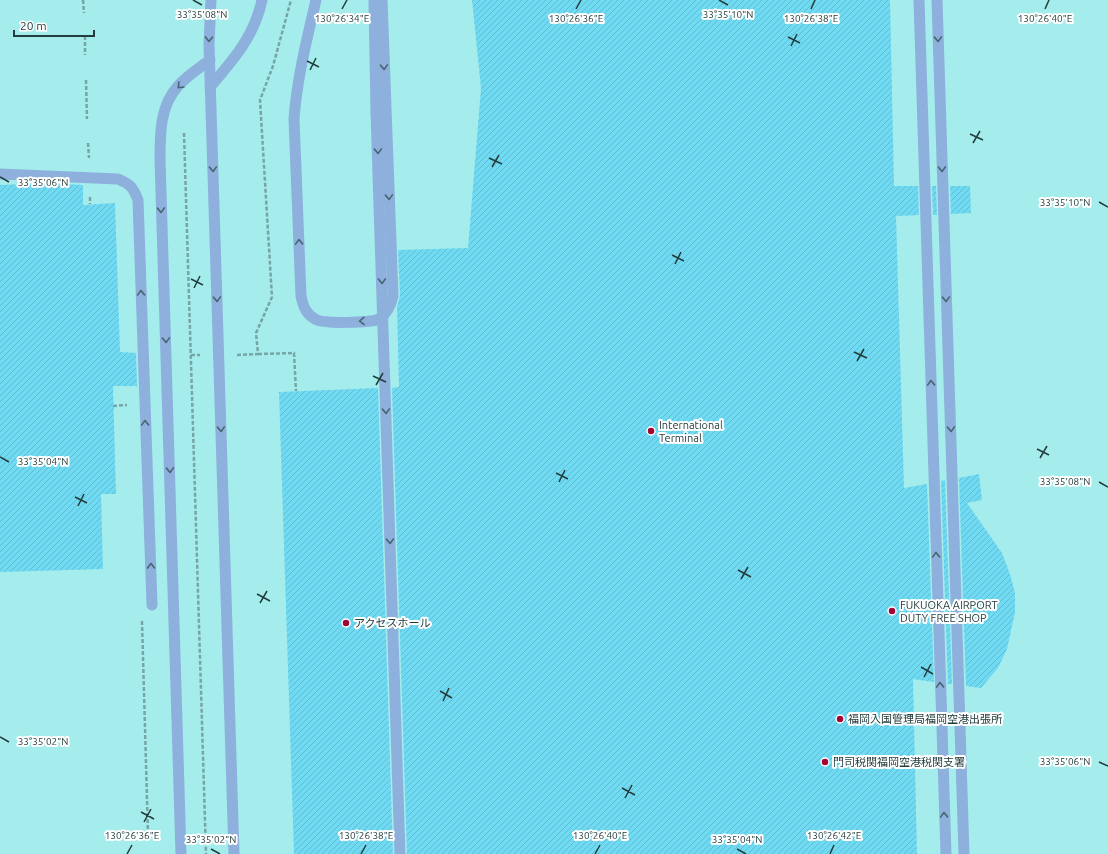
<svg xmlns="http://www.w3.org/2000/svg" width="1108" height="854" font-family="Ubuntu,'Noto Sans JP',sans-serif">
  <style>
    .built { fill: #a4edec }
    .building { fill: url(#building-hatch) }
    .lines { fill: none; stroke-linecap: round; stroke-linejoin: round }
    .path { stroke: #77a5a5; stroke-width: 2.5; stroke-dasharray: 4 2; stroke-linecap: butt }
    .service { stroke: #8eb0dc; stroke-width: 11 }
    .tertiary { stroke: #8eb0dc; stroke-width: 11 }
    .tertiary-bridge { stroke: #8eb0dc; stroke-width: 11 }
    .oneway { stroke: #486574 }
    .ticks { fill: none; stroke: #233c3c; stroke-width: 1.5 }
    .poi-dot { fill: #a30535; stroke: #fff; stroke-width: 1.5 }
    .labels { text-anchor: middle; stroke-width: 4; stroke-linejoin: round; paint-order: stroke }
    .poi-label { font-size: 11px; fill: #233c3c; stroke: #fff; text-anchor: start }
    .ticks-label { font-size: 10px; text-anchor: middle; fill: #233c3c; stroke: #fff; stroke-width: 4; stroke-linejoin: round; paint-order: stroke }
  </style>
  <defs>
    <pattern id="building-hatch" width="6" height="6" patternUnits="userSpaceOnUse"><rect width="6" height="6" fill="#6fdaf2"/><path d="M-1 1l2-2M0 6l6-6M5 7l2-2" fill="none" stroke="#60bcd0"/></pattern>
  </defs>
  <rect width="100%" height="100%" fill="#b9f8f7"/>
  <path class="built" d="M 0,0 L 1108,0 L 1108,854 L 0,854 Z"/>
  <path class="building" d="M 472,0 L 890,0 L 894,186 L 918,186 L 919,215 L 896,216 L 904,488 L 927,484 L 934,682 L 913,679 L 917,854 L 407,854 L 392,388 L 399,387 L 397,307 L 400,296 L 398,250 L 468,248 L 481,88 Z
    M 51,183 L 83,185 L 83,205 L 115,203 L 120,352 L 136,353 L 137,386 L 113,386 L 116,494 L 101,494 L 103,569 L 0,572 L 0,185 Z
    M 932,186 L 936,186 L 937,215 L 933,215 Z
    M 950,186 L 970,186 L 971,213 L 951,214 Z
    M 378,388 L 393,854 L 294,854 L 279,392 Z
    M 979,474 L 982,500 L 967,503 L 1002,553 L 1010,574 L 1015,593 L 1015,612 L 1007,649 L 998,668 L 981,688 L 966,686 L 959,478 Z
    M 945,480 L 952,684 L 948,684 L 941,481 Z"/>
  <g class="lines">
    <path class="path" d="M 83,0 L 84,13
      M 85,36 L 85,55
      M 86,80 L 87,119
      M 184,133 L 206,854
      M 88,143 L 89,158
      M 90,197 L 90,204
      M 258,354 L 294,353 L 296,391
      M 191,355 L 200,355
      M 237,355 L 258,354 L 256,333 L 272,297 L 260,100 L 273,66 L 291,0
      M 113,406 L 127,405
      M 142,621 L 148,835"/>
    <path class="service" d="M 316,0 C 307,39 297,78 294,119 L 301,296 C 303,306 306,314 315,319 C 322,324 371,323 379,319 C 388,313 391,305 393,296 L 382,0
      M 919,0 L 946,854
      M 937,0 L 964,854
      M 210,87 C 234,59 254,37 262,0
      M 0,174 L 118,179 C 130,184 133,187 138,200 L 152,605
      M 181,854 L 160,159 C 160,133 160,106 178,86 C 187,76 199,68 210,60"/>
    <path class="tertiary" d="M 211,0 L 209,44 L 234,854
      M 374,0 L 376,112"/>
    <path class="tertiary-bridge" d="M 376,112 L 400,854"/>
  </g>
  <defs><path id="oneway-chevron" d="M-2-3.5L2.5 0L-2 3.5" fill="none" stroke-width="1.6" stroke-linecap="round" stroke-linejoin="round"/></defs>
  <g class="oneway">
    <use href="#oneway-chevron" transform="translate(209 39) rotate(91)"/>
    <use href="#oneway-chevron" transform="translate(938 39) rotate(88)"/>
    <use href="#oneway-chevron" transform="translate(384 67) rotate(88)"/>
    <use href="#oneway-chevron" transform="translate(180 86) rotate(134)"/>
    <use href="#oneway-chevron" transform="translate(378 151) rotate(88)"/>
    <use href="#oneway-chevron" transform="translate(213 169) rotate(88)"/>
    <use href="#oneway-chevron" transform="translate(942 169) rotate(88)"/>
    <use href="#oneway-chevron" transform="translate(389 197) rotate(88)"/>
    <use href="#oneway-chevron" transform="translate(161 210) rotate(88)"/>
    <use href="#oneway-chevron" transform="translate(299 242) rotate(-92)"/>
    <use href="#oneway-chevron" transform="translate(382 281) rotate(88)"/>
    <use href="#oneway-chevron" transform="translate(141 293) rotate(-92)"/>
    <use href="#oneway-chevron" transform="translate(217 299) rotate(88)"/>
    <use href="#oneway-chevron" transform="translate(946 299) rotate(88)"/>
    <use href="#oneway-chevron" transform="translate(362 321) rotate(179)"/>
    <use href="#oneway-chevron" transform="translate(166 340) rotate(88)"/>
    <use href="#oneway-chevron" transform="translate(931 383) rotate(-92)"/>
    <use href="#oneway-chevron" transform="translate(386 411) rotate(88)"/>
    <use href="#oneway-chevron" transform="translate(145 423) rotate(-92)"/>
    <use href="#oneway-chevron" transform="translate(221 429) rotate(88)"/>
    <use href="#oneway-chevron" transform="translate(951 429) rotate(88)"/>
    <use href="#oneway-chevron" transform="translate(170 470) rotate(88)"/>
    <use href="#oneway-chevron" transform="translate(390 541) rotate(88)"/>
    <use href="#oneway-chevron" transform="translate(936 555) rotate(-92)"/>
    <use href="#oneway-chevron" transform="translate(151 566) rotate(-91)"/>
    <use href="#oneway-chevron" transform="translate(940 685) rotate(-92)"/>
    <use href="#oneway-chevron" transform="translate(944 815) rotate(-92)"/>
  </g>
  <path class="ticks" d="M 193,0 L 202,5M 719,0 L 728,5M 342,9 L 347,0M 576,9 L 581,0M 811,9 L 815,0M 1045,9 L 1049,0M 788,37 L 800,43M 791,46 L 797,34M 307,61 L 319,67M 310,70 L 316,58M 970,134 L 983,140M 973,143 L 980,131M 489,158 L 502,164M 492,167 L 499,155M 0,177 L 9,182M 1099,202 L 1108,207M 672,255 L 684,261M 675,264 L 681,252M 191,279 L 203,285M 194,288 L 200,276M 854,352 L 867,358M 857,361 L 864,349M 373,376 L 386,382M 376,385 L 383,373M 1037,449 L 1049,455M 0,457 L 9,462M 1040,458 L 1047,446M 556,473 L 568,479M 559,482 L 565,470M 1099,482 L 1108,487M 75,497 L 87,503M 78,506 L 84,494M 738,570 L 751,577M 741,579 L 748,567M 257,594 L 270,601M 260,603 L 267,591M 921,667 L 933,674M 924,677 L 931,664M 440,691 L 452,698M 443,701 L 449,688M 0,737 L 9,742M 1099,762 L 1108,766M 622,788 L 635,795M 625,798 L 632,785M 141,812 L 154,819M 144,822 L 151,809M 211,849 L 220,854M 737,849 L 746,854M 127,854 L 132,845M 361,854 L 366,845M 595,854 L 600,845M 830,854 L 834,845"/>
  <g class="poi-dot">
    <circle cx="651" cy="431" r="4"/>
    <circle cx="892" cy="611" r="4"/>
    <circle cx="346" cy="623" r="4"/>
    <circle cx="840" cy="719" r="4"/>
    <circle cx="825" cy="762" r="4"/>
  </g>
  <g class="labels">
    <g class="poi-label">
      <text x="659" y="429">International<tspan x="659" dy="13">Terminal</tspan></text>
      <text x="900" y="609">FUKUOKA AIRPORT<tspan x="900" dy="13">DUTY FREE SHOP</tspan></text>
      <text x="354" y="627">アクセスホール</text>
      <text x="848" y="723">福岡入国管理局福岡空港出張所</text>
      <text x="833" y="766">門司税関福岡空港税関支署</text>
    </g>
  </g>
  <g class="ticks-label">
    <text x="728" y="18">33°35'10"N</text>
    <text x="202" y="18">33°35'08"N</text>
    <text x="342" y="22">130°26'34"E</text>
    <text x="576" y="22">130°26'36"E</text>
    <text x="811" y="22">130°26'38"E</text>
    <text x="1045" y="22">130°26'40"E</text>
    <text x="43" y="186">33°35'06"N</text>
    <text x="1065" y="206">33°35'10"N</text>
    <text x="43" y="465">33°35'04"N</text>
    <text x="1065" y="485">33°35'08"N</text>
    <text x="43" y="745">33°35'02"N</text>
    <text x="1065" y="765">33°35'06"N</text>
    <text x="132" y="839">130°26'36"E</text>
    <text x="366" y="839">130°26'38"E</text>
    <text x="600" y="839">130°26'40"E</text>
    <text x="834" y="839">130°26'42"E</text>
    <text x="211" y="843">33°35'02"N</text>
    <text x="737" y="843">33°35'04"N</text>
  </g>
  <path d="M14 30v6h80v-6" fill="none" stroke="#233c3c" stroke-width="2"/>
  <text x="20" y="30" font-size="12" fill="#233c3c" stroke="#ffffff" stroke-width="3" paint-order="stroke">20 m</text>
</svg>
